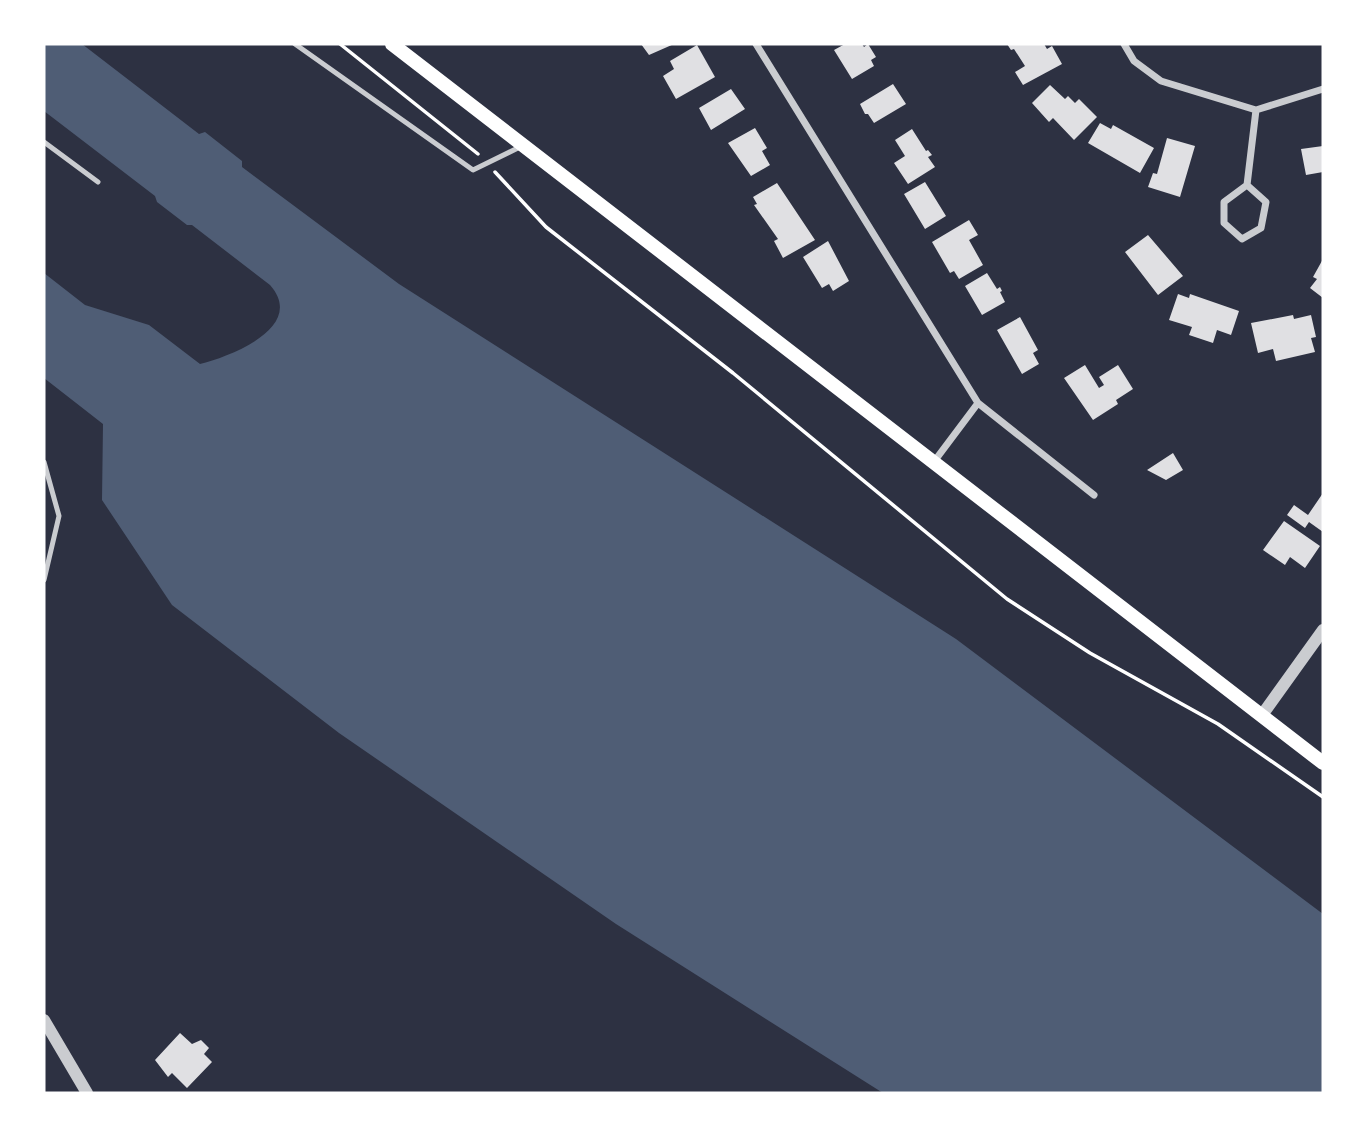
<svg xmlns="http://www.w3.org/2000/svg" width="1367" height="1137" font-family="'PT Sans',sans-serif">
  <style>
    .water { fill: #4f5d75 }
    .building { fill: #e0e0e3 }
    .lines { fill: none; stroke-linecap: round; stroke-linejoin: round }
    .path { stroke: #fff; stroke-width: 3.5 }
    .service { stroke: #caccd0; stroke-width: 5 }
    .minor { stroke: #caccd0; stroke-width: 7 }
    .tertiary { stroke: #caccd0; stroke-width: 12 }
    .secondary { stroke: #fff; stroke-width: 14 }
  </style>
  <rect width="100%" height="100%" fill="#2d3142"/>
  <path class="water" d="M 44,44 L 82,44 L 199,134 L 205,132 L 242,161 L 242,167 L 399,284 L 956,639 L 1323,914 L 1323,1093 L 883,1093 L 616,924 L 339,733 L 172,605 L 102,500 L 103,424 L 44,378 L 44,273 L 85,305 L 149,325 L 200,364 C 231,356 307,327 270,285 L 192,225 L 187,225 L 157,202 L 155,196 L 44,111 Z"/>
  <path class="building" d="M 641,44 L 674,44 L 649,55 Z
    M 845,44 L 862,44 L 864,47 L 868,44 L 876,57 L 871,60 L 874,66 L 852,79 L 834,50 Z
    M 1007,44 L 1044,44 L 1047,49 L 1052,46 L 1062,64 L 1023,85 L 1015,72 L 1025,66 L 1014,49 L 1011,50 Z
    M 697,45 L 715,77 L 676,99 L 663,76 L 674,69 L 670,61 Z
    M 893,84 L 906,104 L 874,123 L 868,114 L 865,114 L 860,104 Z
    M 1050,85 L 1065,99 L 1068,96 L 1075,103 L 1079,99 L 1097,117 L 1074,140 L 1053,118 L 1049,122 L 1032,103 Z
    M 731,89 L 745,109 L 711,130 L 699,108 Z
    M 1100,123 L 1111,129 L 1113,125 L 1154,148 L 1140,173 L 1088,143 Z
    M 755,128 L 767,148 L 762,151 L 770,165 L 751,176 L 728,143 Z
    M 912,129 L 926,151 L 928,150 L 932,155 L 928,157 L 935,167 L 908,184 L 894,163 L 905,156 L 895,140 Z
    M 1167,138 L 1195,146 L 1180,197 L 1148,187 L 1153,173 L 1157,174 Z
    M 1323,146 L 1323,172 L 1306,175 L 1301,149 Z
    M 925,182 L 946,216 L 925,229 L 904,194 Z
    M 777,183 L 815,240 L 783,258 L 774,241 L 778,239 L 754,205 L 757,204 L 753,197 Z
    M 969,220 L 978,235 L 969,240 L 983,265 L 959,279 L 954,271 L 950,273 L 932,242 Z
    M 1148,235 L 1183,276 L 1158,295 L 1125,252 Z
    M 828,241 L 849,281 L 833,291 L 829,284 L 822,288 L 803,257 Z
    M 1323,259 L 1323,298 L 1310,288 L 1317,279 L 1313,277 Z
    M 987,273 L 997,289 L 1000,287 L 1002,291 L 1000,292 L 1005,302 L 982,315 L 965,286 Z
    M 1178,294 L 1189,298 L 1190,294 L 1239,311 L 1231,335 L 1217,330 L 1213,343 L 1189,335 L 1192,327 L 1169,320 Z
    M 1293,315 L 1294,319 L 1311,315 L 1316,337 L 1311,338 L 1315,352 L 1276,361 L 1273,349 L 1258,353 L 1251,323 Z
    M 1020,317 L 1038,350 L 1033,353 L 1039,364 L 1022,374 L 997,330 Z
    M 1085,365 L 1099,388 L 1104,385 L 1099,377 L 1118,365 L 1133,389 L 1116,400 L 1118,404 L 1093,420 L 1064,378 Z
    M 1173,453 L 1183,470 L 1166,480 L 1147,470 Z
    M 1323,493 L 1323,532 L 1309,522 L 1305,528 L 1287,515 L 1294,505 L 1308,515 Z
    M 1284,521 L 1320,546 L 1305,568 L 1290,557 L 1285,565 L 1263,550 Z
    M 180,1033 L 192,1044 L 201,1040 L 209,1048 L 204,1054 L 212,1062 L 187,1088 L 172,1073 L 168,1077 L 155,1060 Z"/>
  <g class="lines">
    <path class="path" d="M 340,44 L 478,154
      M 495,172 L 546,227 L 733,373 L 1007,599 L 1090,653 L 1218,724 L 1323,797"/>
    <path class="service" d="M 295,44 L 473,170 L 522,146
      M 44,142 L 98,182
      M 44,462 L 59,516 L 44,580"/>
    <path class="minor" d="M 756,44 L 978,403 L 1094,495
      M 1124,44 L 1134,61 L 1161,81 L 1256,110 L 1323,89
      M 1247,185 L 1224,202 L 1224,223 L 1242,239 L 1261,228 L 1266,202 L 1247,185 L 1256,110
      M 933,463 L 978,403"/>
    <path class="tertiary" d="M 1262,715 L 1323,630
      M 44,1020 L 87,1093"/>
    <path class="secondary" d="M 392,44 L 1323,763"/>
  </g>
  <rect width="1367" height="1137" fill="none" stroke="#ffffff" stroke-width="91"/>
</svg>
